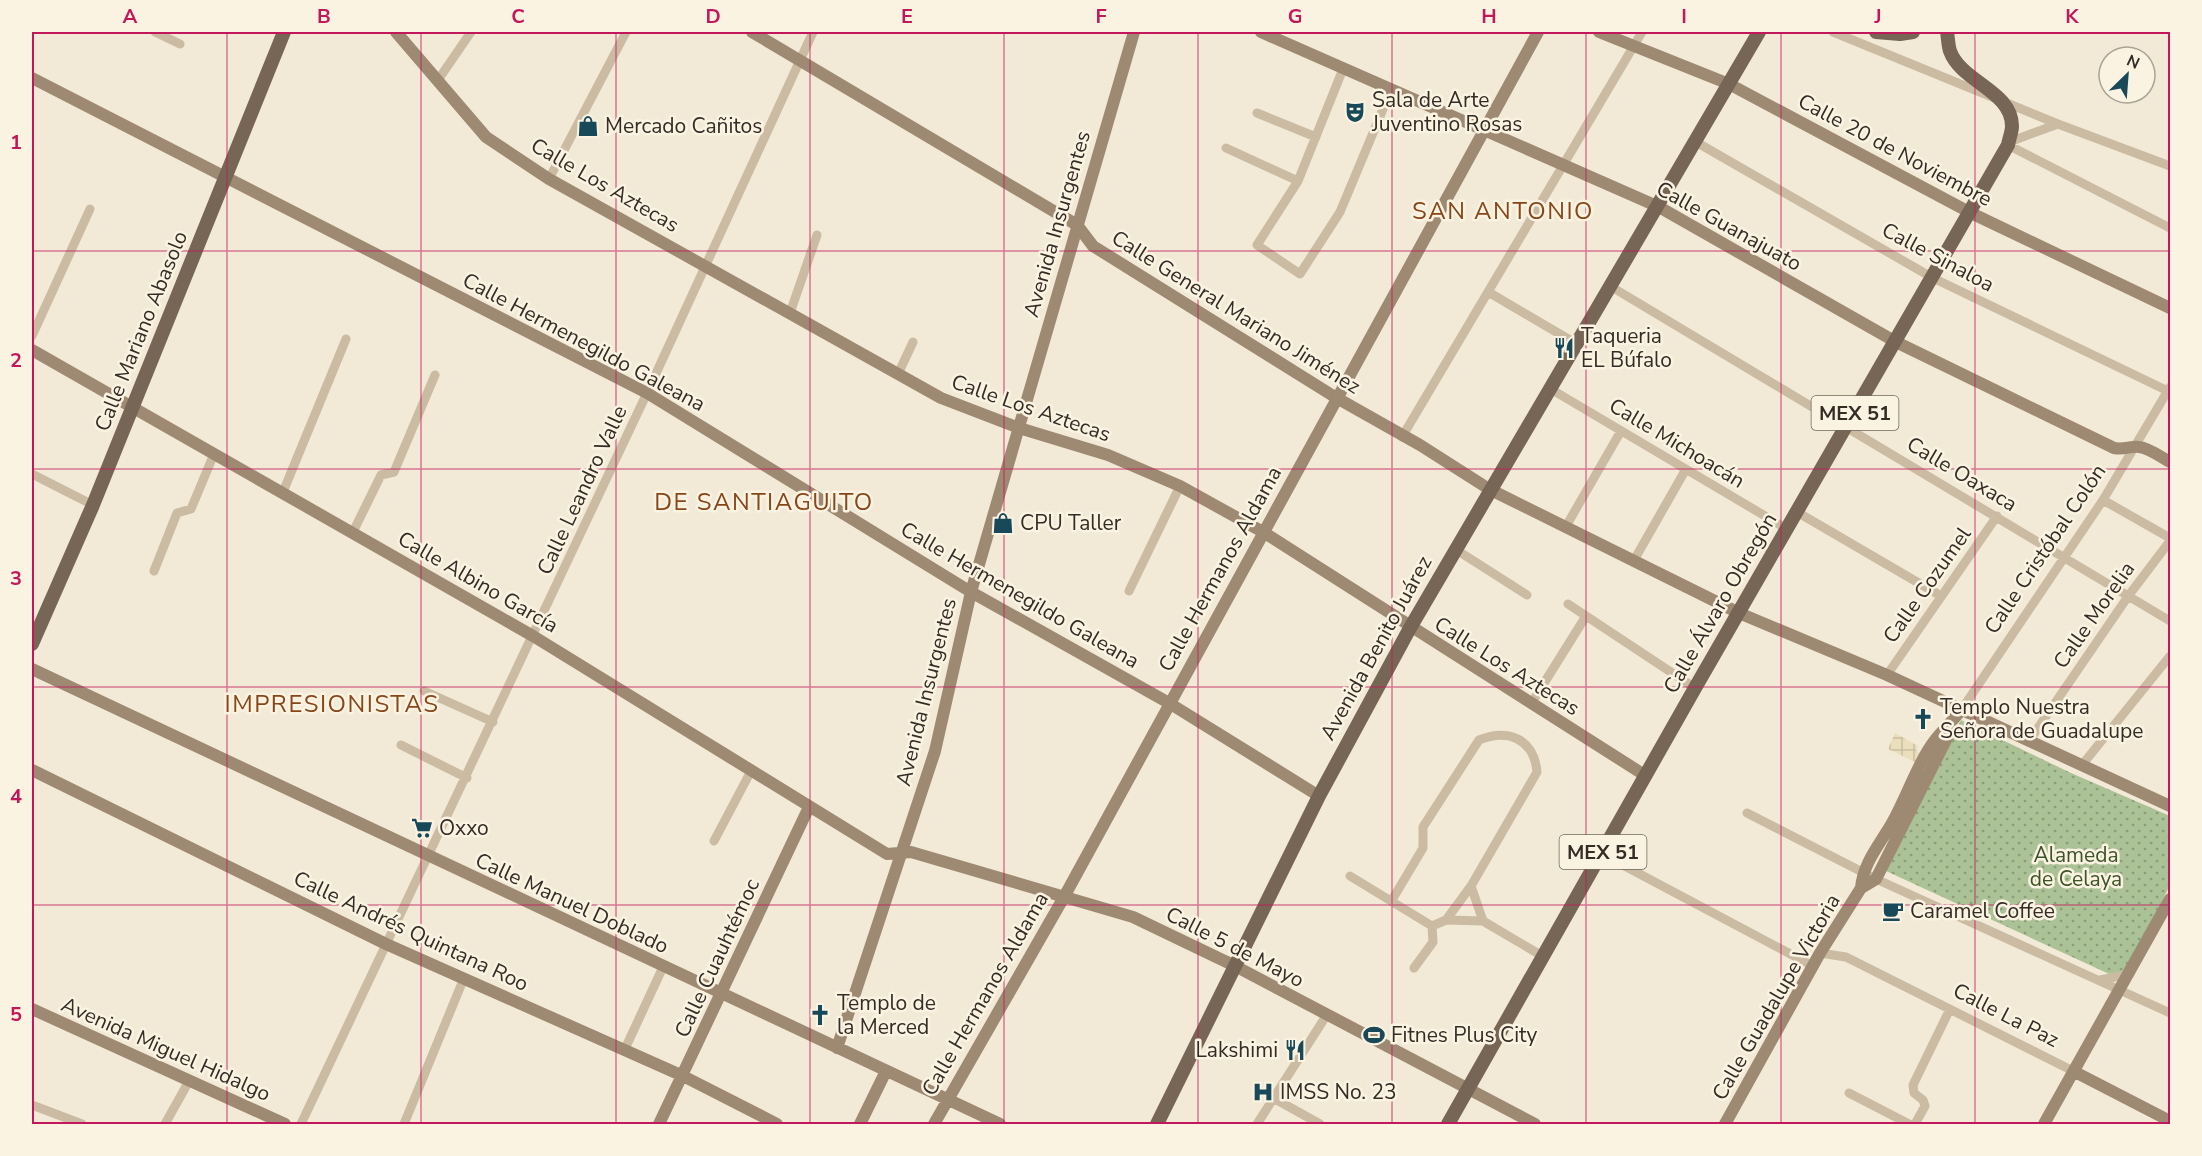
<svg xmlns="http://www.w3.org/2000/svg" width="2202" height="1156" font-family="'Nunito Sans',sans-serif">
  <style>
    .park { fill: url(#park-dots) }
    .plaza { fill: url(#plaza-grid) }
    .lines { fill: none; stroke-linecap: round; stroke-linejoin: round }
    .street { stroke: #cabba2; stroke-width: 9 }
    .secondary { stroke: #9e8a73; stroke-width: 12 }
    .primary { stroke: #765; stroke-width: 14 }
    .grid { fill: none; stroke: #c2185b; stroke-width: 1.5; stroke-opacity: 0.55 }
    .labels { text-anchor: middle; stroke-width: 5; stroke-linejoin: round; paint-order: stroke }
    .shield { fill: #faf3e2; stroke: #6f685e; stroke-width: 1.5 }
    .shield-label { font-size: 20px; font-weight: bold; fill: #342c25 }
    .poi-label { font-size: 21px; fill: #342c25; stroke: #faf3e2; text-anchor: start }
    .street-label { font-size: 21px; fill: #342c25; stroke: #faf3e2 }
    .park-label { font-size: 21px; fill: #3c5427; stroke: #faf3e2 }
    .quarter-label { font-size: 24px; letter-spacing: 1.5px; fill: #884619; stroke: #faf3e2 }
    .neatline { fill: none; stroke: #c2185b; stroke-width: 2 }
    .grid-label { font-size: 20px; text-anchor: middle; font-weight: bold; fill: #c2185b }
  </style>
  <defs>
    <pattern id="park-dots" width="8" height="8" patternUnits="userSpaceOnUse" patternTransform="scale(1.5)"><rect width="8" height="8" fill="#abc196"/><path d="M2 2h.1M6 6h.1" fill="none" stroke="#8c9d7a" stroke-width="1.8" stroke-linecap="round"/></pattern>
    <pattern id="plaza-grid" width="8" height="8" patternUnits="userSpaceOnUse" patternTransform="scale(1.5)"><rect width="8" height="8" fill="#ebdebc"/><path d="M0 4h8M4 0v8" fill="none" stroke="#cabfa1"/></pattern>
  </defs>
  <rect width="100%" height="100%" fill="#f2ead6"/>
  <path class="park" d="M 1961,720 L 2071,773 L 2170,816 L 2170,885 L 2127,972 L 2114,976 L 2107,973 L 1886,871 Z"/>
  <path class="plaza" d="M 1895,733 L 1918,746 L 1916,750 L 1922,754 L 1921,765 L 1888,749 Z"/>
  <g class="lines">
    <path class="street" d="M 155,32 L 180,44
      M 1833,32 L 2058,124 L 2170,166
      M 1343,69 L 1298,181 L 1257,245 L 1300,274 L 1340,212 L 1391,90
      M 438,80 L 471,32
      M 1257,113 L 1316,137
      M 1696,142 L 1933,278 L 2170,392
      M 2009,142 L 2058,124
      M 2008,145 L 2170,228
      M 1226,148 L 1298,181
      M 549,179 L 626,32
      M 1610,286 L 2170,621
      M 1490,293 L 1575,343
      M 790,313 L 817,235
      M 32,336 L 90,209
      M 898,374 L 913,342
      M 1549,388 L 1787,529
      M 1402,437 L 1642,32
      M 32,474 L 93,505
      M 283,492 L 346,339
      M 2103,500 L 2170,538
      M 1797,512 L 1941,596
      M 1565,528 L 1621,431
      M 353,532 L 381,475 L 394,472 L 435,375
      M 1455,549 L 1527,595
      M 1633,562 L 1686,469
      M 154,571 L 177,513 L 191,509 L 214,454
      M 1129,591 L 1180,486
      M 1568,604 L 1695,688
      M 1887,675 L 1997,516
      M 424,691 L 493,722
      M 1531,704 L 1586,616
      M 1962,709 L 2103,500 L 2170,387
      M 2029,741 L 2129,595 L 2170,541
      M 401,745 L 467,778
      M 2082,765 L 2170,656
      M 1747,813 L 1876,879 L 2170,1013
      M 714,841 L 751,771
      M 1602,854 L 1813,966
      M 1350,876 L 1432,926
      M 1471,886 L 1483,921
      M 1392,900 L 1423,848 L 1423,827 L 1479,740 C 1508,728 1534,739 1537,772 L 1471,886 L 1446,920 L 1432,926 L 1433,942 L 1414,968
      M 1446,920 L 1483,921 L 1544,957
      M 1820,953 L 1846,957 L 2075,1072
      M 2100,980 L 2130,974
      M 624,1051 L 663,967
      M 1849,1093 L 1909,1124
      M 1275,1099 L 1320,1124
      M 32,1105 L 82,1124
      M 165,1124 L 189,1081
      M 301,1124 L 647,393 L 813,32
      M 404,1124 L 464,978
      M 1257,1124 L 1326,1016
      M 1915,1124 L 1925,1106 L 1923,1100 L 1914,1093 L 1913,1085 L 1950,1009"/>
    <path class="secondary" d="M 396,32 L 486,137 L 549,179 L 941,398 L 1019,428 L 1108,455 L 1180,486 L 1263,532 L 1646,776
      M 752,32 L 1077,225 L 1093,246 L 1335,397 L 1420,445 L 1489,489 L 1739,613 L 1887,675 L 2170,806
      M 1261,32 L 1659,207 L 1896,342 L 2114,448 C 2124,450 2130,446 2139,447 C 2149,448 2161,457 2170,462
      M 1599,32 L 1729,84 L 1971,213 L 2170,308
      M 32,78 L 647,393 L 971,592 L 1169,703 L 1319,796
      M 32,350 L 533,636 L 887,854 L 911,852 L 1133,917 L 1235,966 L 1535,1124
      M 32,669 L 1000,1124
      M 32,770 L 386,944 L 683,1076 L 777,1124
      M 1861,888 C 1863,863 1880,844 1892,823 C 1908,795 1920,755 1941,733 C 1948,725 1955,718 1962,709
      M 32,1009 L 285,1124
      M 837,1048 L 935,751 L 971,592 L 1134,32
      M 2075,1072 L 2170,1121
      M 659,1124 L 809,807
      M 860,1124 L 886,1071
      M 934,1124 L 1064,897 L 1538,32
      M 1725,1124 L 1820,953 L 1861,888 L 1876,879 L 1948,736 L 1948,728
      M 2044,1124 L 2170,899"/>
    <path class="primary" d="M 1876,32 L 1900,34 L 1913,32
      M 32,644 L 93,505 L 284,32
      M 1157,1124 L 1319,796 L 1410,628 L 1759,32
      M 1448,1124 L 1695,688 L 2008,145 C 2009,139 2012,132 2012,126 C 2012,91 1961,82 1950,51 C 1948,45 1948,37 1947,32"/>
  </g>
  <path class="grid" d="M 227,32 L 227,1124M 421,32 L 421,1124M 616,32 L 616,1124M 810,32 L 810,1124M 1004,32 L 1004,1124M 1198,32 L 1198,1124M 1392,32 L 1392,1124M 1586,32 L 1586,1124M 1781,32 L 1781,1124M 1975,32 L 1975,1124M 32,251 L 2170,251M 32,469 L 2170,469M 32,687 L 2170,687M 32,905 L 2170,905"/>
  <defs>
    <symbol id="theatre-bare" viewBox="-9 -9 18 18"><path d="M-5-5.5Q0-4 5-5.5V0Q5 5 0 6Q-5 5-5 0ZM-3.3-2.5H-1v1.5H-3.3ZM1-2.5H3.3v1.5H1ZM-2.8 1Q0 5.5 2.8 1Z" fill="#184958" stroke="#faf3e2" stroke-width="2.5" paint-order="stroke"/></symbol>
    <symbol id="shop-bare" viewBox="-9 -9 18 18"><path d="M-5-2.5h2.3a2.7 3.5 0 0 1 5.4 0H5L5.5 6h-11ZM-1.5-2.5h3a1.5 2.3 0 0 0-3 0Z" fill="#184958" stroke="#faf3e2" stroke-width="2.5" paint-order="stroke"/></symbol>
    <symbol id="restaurant-bare" viewBox="-9 -9 18 18"><path d="M-5-6h1v4h1v-4h1v4h1v-4h1v5L-1.5 .5V6h-2V.5L-5-1ZM5-6V6H3V1.5H1.5Q1.5-4 5-6Z" fill="#184958" stroke="#faf3e2" stroke-width="2.5" paint-order="stroke"/></symbol>
    <symbol id="church-bare" viewBox="-9 -9 18 18"><path d="M-1.2-6h2.4v3.5h3.3v2.4h-3.3V6h-2.4V-.1h-3.3v-2.4h3.3Z" fill="#184958" stroke="#faf3e2" stroke-width="2.5" paint-order="stroke"/></symbol>
    <symbol id="supermarket-bare" viewBox="-9 -9 18 18"><path d="M-6-5.5h2.5l.6 2H6L4.5 2H-2.5L-4.4-4H-6ZM-1.5 3.2a1.3 1.3 0 1 0 .1 0ZM3 3.2a1.3 1.3 0 1 0 .1 0Z" fill="#184958" stroke="#faf3e2" stroke-width="2.5" paint-order="stroke"/></symbol>
    <symbol id="cafe-bare" viewBox="-9 -9 18 18"><path d="M-5.5-4.5H6V0H3Q3 3.5 0 3.5H-2.5Q-5.5 3.5-5.5 0ZM3-3.2v2h1.7v-2ZM-6 4.5H4V6H-6Z" fill="#184958" stroke="#faf3e2" stroke-width="2.5" paint-order="stroke"/></symbol>
    <symbol id="stadium-bare" viewBox="-9 -9 18 18"><path d="M0-5a6.5 5 0 1 0 0 10a6.5 5 0 1 0 0-10ZM-3.5-1.8h7v3.6h-7Z" fill="#184958" stroke="#faf3e2" stroke-width="2.5" paint-order="stroke"/></symbol>
    <symbol id="hospital-bare" viewBox="-9 -9 18 18"><path d="M-5-5h3v3.5h4V-5h3V5h-3V1.5h-4V5h-3Z" fill="#184958" stroke="#faf3e2" stroke-width="2.5" paint-order="stroke"/></symbol>
  </defs>
  <g fill-rule="evenodd">
    <use href="#theatre-bare" x="1340" y="97" width="30" height="30"/>
    <use href="#shop-bare" x="573" y="111" width="30" height="30"/>
    <use href="#restaurant-bare" x="1549" y="333" width="30" height="30"/>
    <use href="#shop-bare" x="988" y="508" width="30" height="30"/>
    <use href="#church-bare" x="1908" y="704" width="30" height="30"/>
    <use href="#supermarket-bare" x="407" y="813" width="30" height="30"/>
    <use href="#cafe-bare" x="1878" y="896" width="30" height="30"/>
    <use href="#church-bare" x="805" y="1000" width="30" height="30"/>
    <use href="#stadium-bare" x="1359" y="1020" width="30" height="30"/>
    <use href="#restaurant-bare" x="1280" y="1035" width="30" height="30"/>
    <use href="#hospital-bare" x="1248" y="1077" width="30" height="30"/>
  </g>
  <g class="labels">
    <g class="shield">
      <rect x="1811.5" y="396" width="87" height="34" rx="4.5"/>
      <rect x="1559.5" y="835" width="87" height="34" rx="4.5"/>
    </g>
    <g class="shield-label">
      <text x="1855" y="420">MEX 51</text>
      <text x="1603" y="859">MEX 51</text>
    </g>
    <g class="poi-label">
      <text x="1372" y="107">Sala de Arte<tspan x="1372" dy="24">Juventino Rosas</tspan></text>
      <text x="605" y="133">Mercado Cañitos</text>
      <text x="1581" y="343">Taqueria<tspan x="1581" dy="24">EL Búfalo</tspan></text>
      <text x="1020" y="530">CPU Taller</text>
      <text x="1940" y="714">Templo Nuestra<tspan x="1940" dy="24">Señora de Guadalupe</tspan></text>
      <text x="439" y="835">Oxxo</text>
      <text x="1910" y="918">Caramel Coffee</text>
      <text x="837" y="1010">Templo de<tspan x="837" dy="24">la Merced</tspan></text>
      <text x="1391" y="1042">Fitnes Plus City</text>
      <text x="1278" y="1057" text-anchor="end">Lakshimi</text>
      <text x="1280" y="1099">IMSS No. 23</text>
    </g>
    <g class="street-label">
      <text transform="translate(1895 150) rotate(28)" y="7">Calle 20 de Noviembre</text>
      <text transform="translate(605 185) rotate(30)" y="7">Calle Los Aztecas</text>
      <text transform="translate(1057 224) rotate(-74)" y="7">Avenida Insurgentes</text>
      <text transform="translate(1729 226) rotate(29)" y="7">Calle Guanajuato</text>
      <text transform="translate(1938 257) rotate(28)" y="7">Calle Sinaloa</text>
      <text transform="translate(1236 312) rotate(32)" y="7">Calle General Mariano Jiménez</text>
      <text transform="translate(141 331) rotate(-68)" y="7">Calle Mariano Abasolo</text>
      <text transform="translate(584 342) rotate(28)" y="7">Calle Hermenegildo Galeana</text>
      <text transform="translate(1031 408) rotate(19)" y="7">Calle Los Aztecas</text>
      <text transform="translate(1677 443) rotate(31)" y="7">Calle Michoacán</text>
      <text transform="translate(1962 474) rotate(31)" y="7">Calle Oaxaca</text>
      <text transform="translate(582 490) rotate(-65)" y="7">Calle Leandro Valle</text>
      <text transform="translate(2045 549) rotate(-56)" y="7">Calle Cristóbal Colón</text>
      <text transform="translate(1220 569) rotate(-61)" y="7">Calle Hermanos Aldama</text>
      <text transform="translate(478 582) rotate(30)" y="7">Calle Albino García</text>
      <text transform="translate(1927 585) rotate(-55)" y="7">Calle Cozumel</text>
      <text transform="translate(1020 595) rotate(30)" y="7">Calle Hermenegildo Galeana</text>
      <text transform="translate(1720 603) rotate(-60)" y="7">Calle Álvaro Obregón</text>
      <text transform="translate(2094 615) rotate(-55)" y="7">Calle Morelia</text>
      <text transform="translate(1376 648) rotate(-61)" y="7">Avenida Benito Juárez</text>
      <text transform="translate(1507 666) rotate(32)" y="7">Calle Los Aztecas</text>
      <text transform="translate(926 692) rotate(-76)" y="7">Avenida Insurgentes</text>
      <text transform="translate(572 903) rotate(25)" y="7">Calle Manuel Doblado</text>
      <text transform="translate(411 931) rotate(25)" y="7">Calle Andrés Quintana Roo</text>
      <text transform="translate(1235 947) rotate(27)" y="7">Calle 5 de Mayo</text>
      <text transform="translate(717 958) rotate(-65)" y="7">Calle Cuauhtémoc</text>
      <text transform="translate(985 994) rotate(-60)" y="7">Calle Hermanos Aldama</text>
      <text transform="translate(1776 997) rotate(-60)" y="7">Calle Guadalupe Victoria</text>
      <text transform="translate(2006 1015) rotate(27)" y="7">Calle La Paz</text>
      <text transform="translate(166 1049) rotate(24)" y="7">Avenida Miguel Hidalgo</text>
    </g>
    <g class="park-label">
      <text x="2076" y="862">Alameda<tspan x="2076" dy="24">de Celaya</tspan></text>
    </g>
    <g class="quarter-label">
      <text x="1503" y="219">SAN ANTONIO</text>
      <text x="764" y="510">DE SANTIAGUITO</text>
      <text x="332" y="712">IMPRESIONISTAS</text>
    </g>
  </g>
  <rect width="2202" height="1156" fill="none" stroke="#faf3e2" stroke-width="66"/>
  <g transform="translate(2127 75) rotate(25)"><circle r="28" fill="#faf3e2" stroke="#aba396" stroke-width="1.5"/>
  <path d="M0-4.5L10 22L0 15L-10 22Z" fill="#184958"/>
  <text y="-9" font-size="16" font-weight="bold" text-anchor="middle" fill="#342c25">N</text>
  </g>
  <rect x="33" y="33" width="2136" height="1090" class="neatline"/>
  <g class="grid-label">
    <text x="130" y="23">A</text>
    <text x="324" y="23">B</text>
    <text x="518" y="23">C</text>
    <text x="713" y="23">D</text>
    <text x="907" y="23">E</text>
    <text x="1101" y="23">F</text>
    <text x="1295" y="23">G</text>
    <text x="1489" y="23">H</text>
    <text x="1684" y="23">I</text>
    <text x="1878" y="23">J</text>
    <text x="2072" y="23">K</text>
    <text x="16" y="149">1</text>
    <text x="16" y="367">2</text>
    <text x="16" y="585">3</text>
    <text x="16" y="803">4</text>
    <text x="16" y="1021">5</text>
  </g>
</svg>
